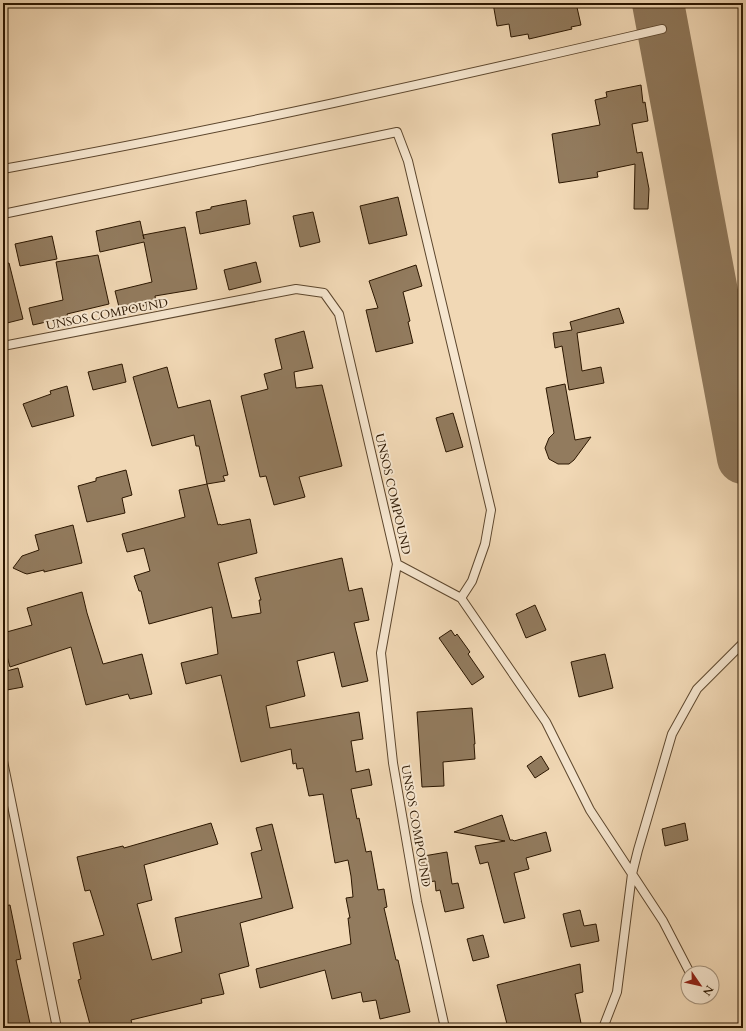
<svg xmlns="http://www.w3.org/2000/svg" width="746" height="1031" font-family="Cardo,serif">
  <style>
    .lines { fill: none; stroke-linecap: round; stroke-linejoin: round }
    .taxiway { stroke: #8e775a; stroke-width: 52 }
    .building { fill: #927b5e; stroke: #2b1600 }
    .lane-casing { stroke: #5c462d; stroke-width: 10 }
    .lane { stroke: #f6e6cf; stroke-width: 8 }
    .labels { text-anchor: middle; stroke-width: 4; stroke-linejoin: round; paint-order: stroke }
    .street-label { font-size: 12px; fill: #2b1600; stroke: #f6e6cf }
  </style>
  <rect width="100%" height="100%" fill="#f1d8b5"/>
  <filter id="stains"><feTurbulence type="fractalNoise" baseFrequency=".005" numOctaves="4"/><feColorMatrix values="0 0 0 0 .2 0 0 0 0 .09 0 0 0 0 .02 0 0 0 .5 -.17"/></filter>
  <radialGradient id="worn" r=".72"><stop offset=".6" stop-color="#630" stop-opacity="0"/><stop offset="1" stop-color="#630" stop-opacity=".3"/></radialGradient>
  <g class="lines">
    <path class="taxiway" d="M 658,3 L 743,458"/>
  </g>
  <path class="building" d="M 493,3 L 576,3 L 581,25 L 571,27 L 572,29 L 529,39 L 528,34 L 511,37 L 509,24 L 497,26 Z
    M 641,85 L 643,103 L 645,102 L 648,121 L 632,124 L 637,153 L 642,152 L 649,189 L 648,209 L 634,209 L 635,164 L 597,172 L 598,177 L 559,183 L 552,134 L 600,125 L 595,100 L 607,97 L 606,92 Z
    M 398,197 L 407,235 L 369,244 L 360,206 Z
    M 246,200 L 250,224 L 200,234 L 196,212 L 211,209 L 211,207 Z
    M 313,212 L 320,242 L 300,247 L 293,216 Z
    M 140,221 L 144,239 L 143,235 L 185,227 L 197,289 L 155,296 L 156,303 L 120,311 L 115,291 L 152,282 L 144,242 L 100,252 L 96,231 Z
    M 52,236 L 57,259 L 20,266 L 15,244 Z
    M 98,255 L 109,304 L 67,314 L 68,317 L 33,325 L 29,308 L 63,300 L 56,262 Z
    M 256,262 L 261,282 L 229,290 L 224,270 Z
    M 9,263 L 23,319 L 3,324 L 3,264 Z
    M 416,265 L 422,286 L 403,292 L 410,321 L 408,322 L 413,343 L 376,352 L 366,310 L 378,308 L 369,281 Z
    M 619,308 L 624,323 L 577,333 L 582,371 L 601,367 L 604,383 L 569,390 L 562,346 L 555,348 L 553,333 L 572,330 L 570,322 Z
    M 304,331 L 313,368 L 294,372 L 296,388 L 322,385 L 342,466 L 299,477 L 305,497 L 274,505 L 266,476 L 260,477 L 241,396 L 268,389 L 264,374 L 282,369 L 275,339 Z
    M 122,364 L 126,382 L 93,390 L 88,372 Z
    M 167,367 L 178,408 L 210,400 L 228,475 L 223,476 L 225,481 L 207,484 L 218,525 L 220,524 L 221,525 L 250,519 L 257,553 L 218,563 L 232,618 L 261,613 L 259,600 L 261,600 L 255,578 L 342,558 L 349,591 L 362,588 L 369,620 L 354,623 L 368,681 L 342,687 L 334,652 L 297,661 L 305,696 L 266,706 L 270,728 L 359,712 L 363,739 L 351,741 L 356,772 L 369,769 L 372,785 L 351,789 L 357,819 L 359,818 L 366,852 L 371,851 L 378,890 L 384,889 L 387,907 L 384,908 L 396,960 L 398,960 L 403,982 L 410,1012 L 380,1019 L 376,1000 L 363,1002 L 361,992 L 332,999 L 325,970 L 260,988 L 256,969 L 351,944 L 348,918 L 350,918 L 346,898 L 353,897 L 351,876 L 348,860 L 335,863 L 323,794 L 309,796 L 303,768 L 297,769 L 296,763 L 293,764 L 291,749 L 241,762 L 221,675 L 186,684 L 181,663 L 218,654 L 212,607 L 149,624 L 141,591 L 139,591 L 134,576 L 150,571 L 144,548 L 127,552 L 122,534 L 185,517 L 179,490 L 207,484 L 199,446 L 196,446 L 194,435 L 152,446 L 133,377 Z
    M 565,384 L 575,440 L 591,437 L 574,460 L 569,464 L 558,464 L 549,459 L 545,448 L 549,438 L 554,433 L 546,388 Z
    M 67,386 L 74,416 L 32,427 L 23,404 L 51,394 L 50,391 Z
    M 453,413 L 463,447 L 446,452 L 436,418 Z
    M 126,470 L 132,495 L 122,498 L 125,513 L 87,522 L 78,486 L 96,481 L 96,478 Z
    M 73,525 L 82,563 L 44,572 L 44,570 L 27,574 L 24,573 L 13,568 L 22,556 L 39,550 L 35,535 Z
    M 82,592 L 87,613 L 103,664 L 142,654 L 152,694 L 130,699 L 128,694 L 86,705 L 71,647 L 10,667 L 3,642 L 3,633 L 32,625 L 27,608 Z
    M 535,605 L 546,630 L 526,638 L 516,614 Z
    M 451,630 L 455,636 L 457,634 L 470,652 L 468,654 L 484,677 L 472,685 L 439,638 Z
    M 605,654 L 613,688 L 579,697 L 571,662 Z
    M 18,668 L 23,687 L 7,690 L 3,672 Z
    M 472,708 L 475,744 L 474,744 L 475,759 L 443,762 L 444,786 L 422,787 L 417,712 Z
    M 541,756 L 549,769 L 535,778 L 527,766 Z
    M 502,815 L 510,840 L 513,840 L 514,841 L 546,832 L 551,851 L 526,858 L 529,869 L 514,873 L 525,918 L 504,923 L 488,862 L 480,864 L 475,846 L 505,841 L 454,832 Z
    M 211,823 L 218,844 L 144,865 L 152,900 L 137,904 L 152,960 L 182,952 L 175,918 L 262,898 L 251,853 L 262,850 L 256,828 L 272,824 L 293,908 L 240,923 L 249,966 L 219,974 L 224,994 L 201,999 L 202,1003 L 131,1020 L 133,1028 L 91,1028 L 78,980 L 81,979 L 73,943 L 104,935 L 90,890 L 85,891 L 77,857 L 123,846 L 124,848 Z
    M 685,823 L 688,840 L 665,846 L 662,829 Z
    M 447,852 L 452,884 L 458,883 L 464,908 L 445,912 L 440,890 L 436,891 L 435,881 L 423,883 L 418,857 Z
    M 10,905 L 21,959 L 16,960 L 31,1028 L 5,1028 L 3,1017 L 3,906 Z
    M 580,910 L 584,926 L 596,924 L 599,941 L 571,947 L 563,914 Z
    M 483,935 L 489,957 L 473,961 L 467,939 Z
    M 580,964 L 583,992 L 575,994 L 582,1028 L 508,1028 L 497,985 Z"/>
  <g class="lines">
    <defs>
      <path id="lane" d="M 3,169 C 224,129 443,80 662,29
        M 3,214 L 397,132 L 408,161 L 491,510 L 485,544 L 472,581 L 461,598
        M 3,346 L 296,289 L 324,293 L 339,314 L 397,564 L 381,653 L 393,763 L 417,902 L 445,1028
        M 397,564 L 461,598 L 546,722 L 590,810 L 663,921 L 690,973
        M 3,761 L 57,1028
        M 603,1028 L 617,992 L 632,874 L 638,850 L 672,734 L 697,689 L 743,643"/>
    </defs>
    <use href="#lane" class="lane-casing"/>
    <use href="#lane" class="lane"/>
  </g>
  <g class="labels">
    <g class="street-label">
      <text transform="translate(107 314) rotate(-11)" y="4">UNSOS COMPOUND</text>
      <text transform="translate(393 494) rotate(77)" y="4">UNSOS COMPOUND</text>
      <text transform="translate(416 826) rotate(80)" y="4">UNSOS COMPOUND</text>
    </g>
  </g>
  <rect width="746" height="1031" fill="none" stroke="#f1d8b5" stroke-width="16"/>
  <rect x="4" y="4" width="738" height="1023" fill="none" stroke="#2b1600" stroke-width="2"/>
  <rect x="8" y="8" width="730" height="1015" fill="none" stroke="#2b1600"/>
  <g transform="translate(700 985) rotate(124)"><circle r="19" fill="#f6e6cf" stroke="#a5937c"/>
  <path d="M0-3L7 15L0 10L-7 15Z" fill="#8f2418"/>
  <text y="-6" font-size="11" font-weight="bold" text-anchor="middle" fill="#2b1600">N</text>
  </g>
  <rect width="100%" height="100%" filter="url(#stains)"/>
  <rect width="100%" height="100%" fill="url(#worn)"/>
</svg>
